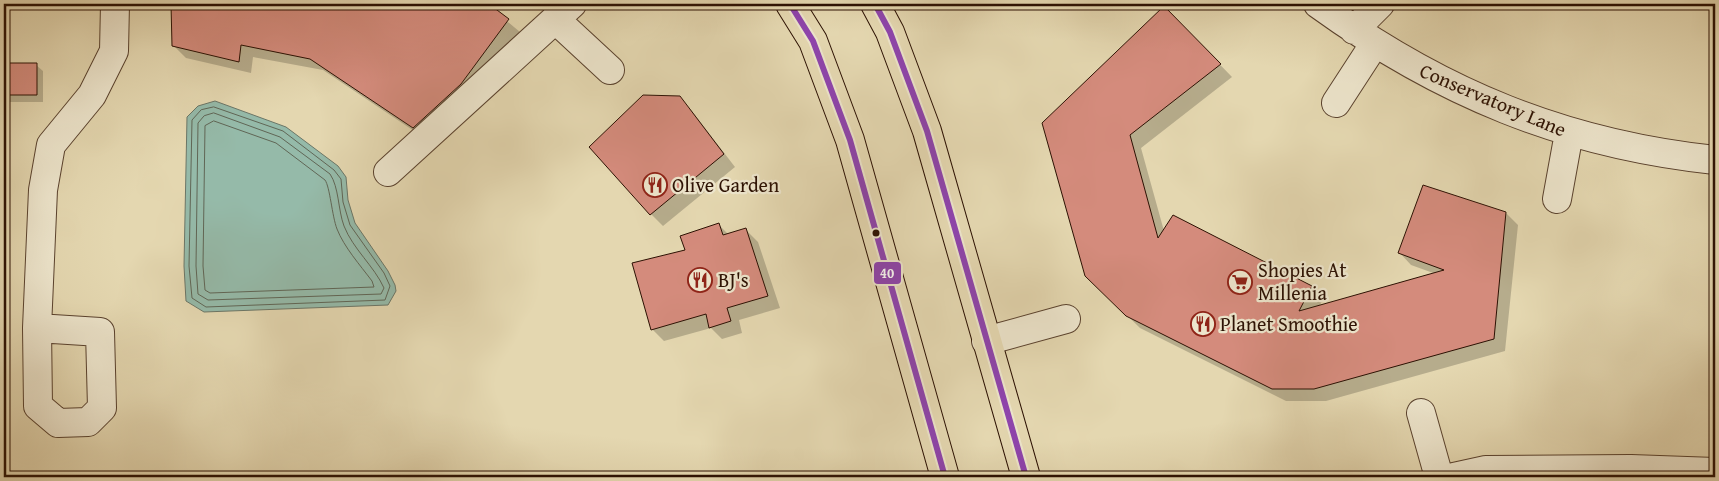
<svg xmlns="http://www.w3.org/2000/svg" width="1719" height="481" font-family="'Gentium Book Plus',serif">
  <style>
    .water { fill: #95baa9; stroke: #6b7667 }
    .shadow { fill: #0003 }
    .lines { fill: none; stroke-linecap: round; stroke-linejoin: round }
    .shore { stroke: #606656; stroke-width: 1 }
    .building { fill: #d48b7c; stroke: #2c1103 }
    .minor-casing { stroke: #5a422e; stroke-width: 30 }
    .major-casing { stroke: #2c1103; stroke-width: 30 }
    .minor { stroke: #ede5cc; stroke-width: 28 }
    .major { stroke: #e4d7b0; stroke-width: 28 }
    .bus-1-casing { stroke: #ede5cc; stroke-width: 10 }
    .bus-1 { stroke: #8e44ad; stroke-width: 6 }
    .bus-dot { fill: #2c1103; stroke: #ede5cc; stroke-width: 2 }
    .labels { text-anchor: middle; stroke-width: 4.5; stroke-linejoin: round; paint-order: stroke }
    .street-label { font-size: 20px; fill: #2c1103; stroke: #ede5cc }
    .poi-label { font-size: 20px; fill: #2c1103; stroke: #ede5cc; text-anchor: start }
    .line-badge { stroke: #ede5cc; stroke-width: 2 }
    .badge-label { font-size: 14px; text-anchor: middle; font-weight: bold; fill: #fff }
  </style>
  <rect width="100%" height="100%" fill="#e4d7b0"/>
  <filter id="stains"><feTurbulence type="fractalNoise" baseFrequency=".004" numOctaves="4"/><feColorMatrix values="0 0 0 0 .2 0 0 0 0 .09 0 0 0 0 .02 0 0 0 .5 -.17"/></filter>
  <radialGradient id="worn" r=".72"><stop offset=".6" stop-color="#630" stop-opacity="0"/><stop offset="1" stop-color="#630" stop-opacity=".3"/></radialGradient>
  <path class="water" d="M 215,101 L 286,127 L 338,166 L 346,177 L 348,200 L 355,223 L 388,271 L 395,285 L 396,291 L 388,305 L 204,312 L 186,301 L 184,266 L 187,117 L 198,106 Z"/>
  <path class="shadow" d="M 172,4 L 486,4 L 520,32 L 473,96 L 426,139 L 323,70 L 253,57 L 251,73 L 186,58 L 173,45 Z
    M 1164,7 L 1232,77 L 1141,148 L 1164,231 L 1311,287 L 1323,299 L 1319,307 L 1436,274 L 1411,265 L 1399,252 L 1506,213 L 1518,225 L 1505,351 L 1326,401 L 1286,401 L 1140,328 L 1086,275 Z
    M 4,65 L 36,65 L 43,71 L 43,102 L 4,102 Z
    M 679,98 L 691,110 L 735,167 L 663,226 L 651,214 Z
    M 719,225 L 729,235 L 746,230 L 758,242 L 780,308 L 739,320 L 742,333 L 722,339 L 711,328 L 664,341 L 652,329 Z"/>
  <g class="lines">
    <path class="shore" d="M 214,107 L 283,131 L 334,170 L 341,179 L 343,202 L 350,225 L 384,273 L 390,286 L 385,300 L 206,307 L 192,298 L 189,266 L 192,120 L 201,110 Z
      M 214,113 L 280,137 L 330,174 C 339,187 338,210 344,226 C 353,249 374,266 384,288 L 381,294 L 208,300 L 198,294 L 196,266 L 198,123 L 204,116 Z
      M 214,121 L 276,143 L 325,180 C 330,187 332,216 337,229 C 344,247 360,265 372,281 L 374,287 L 210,293 L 205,290 L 203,266 L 205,126 Z"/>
  </g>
  <path class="building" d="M 171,4 L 489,4 L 509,19 L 461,84 L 413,128 L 310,59 L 241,45 L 239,62 L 172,46 Z
    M 1164,6 L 1221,64 L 1130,135 L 1158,238 L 1173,215 L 1312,286 L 1299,311 L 1444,270 L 1398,253 L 1423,185 L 1506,212 L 1494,339 L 1314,389 L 1272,389 L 1126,316 L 1085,276 L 1042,123 Z
    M 4,63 L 37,63 L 37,95 L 4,95 Z
    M 643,95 L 680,96 L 724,154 L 650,215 L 589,147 Z
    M 719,223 L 723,235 L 746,228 L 768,296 L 727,308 L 731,321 L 709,328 L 706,314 L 651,330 L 632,263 L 685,250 L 680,236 Z"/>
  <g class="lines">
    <defs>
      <path id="minor" d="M 1318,4 C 1441,93 1564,144 1715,160
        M 555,19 L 610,70
        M 1354,30 L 1380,4
        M 1336,103 L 1375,43
        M 388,172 L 572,4
        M 1557,199 L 1569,133
        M 37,328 L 100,332 L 102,408 L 88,422 L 58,423 L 38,406 L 37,328 L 43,190 L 51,145 L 92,95 L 114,51 L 115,4
        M 986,341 L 1066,319
        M 1421,413 L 1439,477
        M 1454,477 L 1486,470 L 1631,469 L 1715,472"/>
      <path id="major" d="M 790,4 L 813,41 L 850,140 L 945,477
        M 875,4 L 890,32 L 927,131 L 1026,477"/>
    </defs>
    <use href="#minor" class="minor-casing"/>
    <use href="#major" class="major-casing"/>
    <use href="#minor" class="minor"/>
    <use href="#major" class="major"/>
    <defs>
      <path id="bus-1" d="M 790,4 L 813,41 L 850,140 L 945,477
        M 875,4 L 890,32 L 927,131 L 1026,477"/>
    </defs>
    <use href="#bus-1" class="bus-1-casing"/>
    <use href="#bus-1" class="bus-1"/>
  </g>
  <defs>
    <symbol id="restaurant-ring" viewBox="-11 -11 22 22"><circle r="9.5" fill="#ede5cc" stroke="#8f2418" stroke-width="1.5"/><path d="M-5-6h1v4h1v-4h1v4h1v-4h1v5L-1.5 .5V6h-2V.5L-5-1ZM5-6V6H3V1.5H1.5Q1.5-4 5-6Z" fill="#8f2418"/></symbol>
    <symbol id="supermarket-ring" viewBox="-11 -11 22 22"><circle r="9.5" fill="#ede5cc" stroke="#8f2418" stroke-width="1.5"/><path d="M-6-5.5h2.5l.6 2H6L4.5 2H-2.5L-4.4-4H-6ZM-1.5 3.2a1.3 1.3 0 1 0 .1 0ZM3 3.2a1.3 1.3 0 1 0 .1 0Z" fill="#8f2418"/></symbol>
  </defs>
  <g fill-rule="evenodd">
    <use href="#restaurant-ring" x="641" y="171" width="28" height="28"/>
    <use href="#restaurant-ring" x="686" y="266" width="28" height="28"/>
    <use href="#supermarket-ring" x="1226" y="268" width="28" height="28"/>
    <use href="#restaurant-ring" x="1189" y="310" width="28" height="28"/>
  </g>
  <circle class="bus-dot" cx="876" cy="233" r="4.5"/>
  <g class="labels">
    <g class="street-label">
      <text transform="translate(1493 100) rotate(23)" y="7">Conservatory Lane</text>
    </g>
    <g class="poi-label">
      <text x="672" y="192">Olive Garden</text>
      <text x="1258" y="277">Shopies At<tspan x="1258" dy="23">Millenia</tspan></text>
      <text x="718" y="287">BJ's</text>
      <text x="1220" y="331">Planet Smoothie</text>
    </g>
  </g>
  <rect class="line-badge" x="873" y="261" width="29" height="24" rx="5" fill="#8e44ad"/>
  <g class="badge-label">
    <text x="887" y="278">40</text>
  </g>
  <rect width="1719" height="481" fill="none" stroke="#e4d7b0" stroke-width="20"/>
  <rect x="5" y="5" width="1709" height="471" fill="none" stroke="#2c1103" stroke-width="2.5"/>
  <rect x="10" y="10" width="1699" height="461" fill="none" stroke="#2c1103"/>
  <rect width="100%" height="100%" filter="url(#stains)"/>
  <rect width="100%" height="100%" fill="url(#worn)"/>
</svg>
